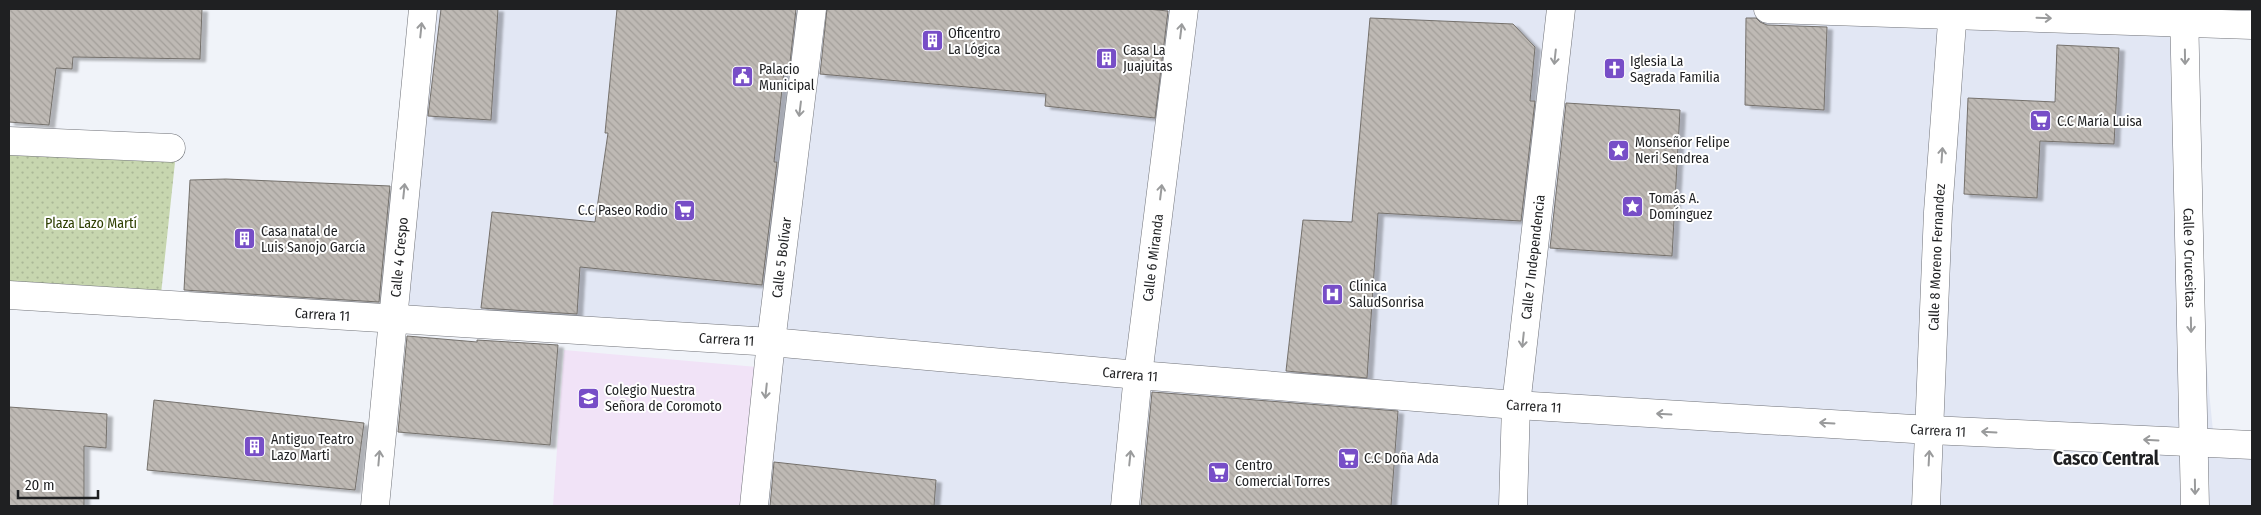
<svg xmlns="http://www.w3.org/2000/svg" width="2261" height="515" font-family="'Fira Sans Condensed',sans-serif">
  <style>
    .built { fill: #e2e7f4 }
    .education { fill: #f1e3f7 }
    .grass { fill: url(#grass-dots) }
    .building { fill: url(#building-back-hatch); stroke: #75716c; filter: url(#shadow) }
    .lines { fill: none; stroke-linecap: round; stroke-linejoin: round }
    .street-casing { stroke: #717379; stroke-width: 29 }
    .street { stroke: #fff; stroke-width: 28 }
    .oneway { stroke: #9a9b9c }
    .labels { text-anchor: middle; stroke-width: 4; stroke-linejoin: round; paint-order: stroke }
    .poi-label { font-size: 14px; fill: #1f2022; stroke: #fff; text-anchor: start }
    .park-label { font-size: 14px; fill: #2d3e00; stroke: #fff }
    .street-label { font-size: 14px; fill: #1f2022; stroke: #fff }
    .district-label { font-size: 19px; font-weight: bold; fill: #1f2022; stroke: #fff }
  </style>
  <defs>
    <pattern id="grass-dots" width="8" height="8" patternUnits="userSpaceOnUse" patternTransform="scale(1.25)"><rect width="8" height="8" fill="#c7d6af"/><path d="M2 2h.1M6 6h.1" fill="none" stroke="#aab796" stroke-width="1.8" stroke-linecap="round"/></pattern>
    <pattern id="building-back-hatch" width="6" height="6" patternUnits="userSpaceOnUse" patternTransform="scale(1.25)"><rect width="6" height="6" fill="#beb9b4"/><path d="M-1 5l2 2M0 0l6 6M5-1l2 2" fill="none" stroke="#a39f9a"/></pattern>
    <filter id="shadow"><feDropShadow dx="5.5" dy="3" stdDeviation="1" flood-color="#0004"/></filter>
  </defs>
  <rect width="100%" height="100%" fill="#f0f3f9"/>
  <path class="built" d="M 432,9 L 2171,9 L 2213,431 L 2252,435 L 2252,506 L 763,506 L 778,348 L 407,307 Z"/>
  <path class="education" d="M 564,350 L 757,367 L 742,506 L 553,506 Z"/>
  <path class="grass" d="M 9,151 L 175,162 L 161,294 L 9,285 Z"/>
  <path class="building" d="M 9,9 L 202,9 L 200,59 L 73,57 L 72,69 L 56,68 L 49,125 L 9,122 Z
    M 441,9 L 498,9 L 491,120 L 428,116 Z
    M 617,9 L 796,9 L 789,71 L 784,71 L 774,162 L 777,162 L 762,285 L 580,267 L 577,314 L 481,308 L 492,212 L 595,222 L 608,133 L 605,133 Z
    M 827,9 L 1147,9 L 1168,11 L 1155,118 L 1045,106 L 1046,94 L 820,74 Z
    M 1370,18 L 1513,24 L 1535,47 L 1530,101 L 1535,101 L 1521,221 L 1378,213 L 1367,378 L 1286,371 L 1303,220 L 1352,222 Z
    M 1746,18 L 1756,18 L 1760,22 L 1767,25 L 1827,27 L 1824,110 L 1745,105 Z
    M 2057,45 L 2119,48 L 2114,144 L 2040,141 L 2037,198 L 1964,194 L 1968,98 L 2055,102 Z
    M 1566,103 L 1680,110 L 1672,256 L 1550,248 Z
    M 226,179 L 390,186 L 379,302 L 184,290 L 190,180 Z
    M 407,336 L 477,342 L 477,340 L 558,345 L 550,445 L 398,432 Z
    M 1152,392 L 1398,411 L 1391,506 L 1141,506 Z
    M 154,400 L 364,423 L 355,490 L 147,470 Z
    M 9,407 L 107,414 L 106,448 L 84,446 L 84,506 L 9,506 Z
    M 774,462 L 936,480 L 934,506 L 770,506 Z"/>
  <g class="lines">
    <defs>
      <g id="street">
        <path d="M 1768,9 L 2252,25"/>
        <path id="s1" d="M 2184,9 L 2195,506"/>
        <path d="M 9,141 L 171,148"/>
        <path id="s2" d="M 9,295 L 771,342 L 1138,375 L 1516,405 L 1930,430 L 2252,445"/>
        <path id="s3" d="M 375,506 L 423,9"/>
        <path id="s4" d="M 754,506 L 771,342 L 812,9"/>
        <path id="s5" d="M 1125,506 L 1138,375 L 1184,9"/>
        <path id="s6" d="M 1513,506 L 1516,405 L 1561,9"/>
        <path id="s7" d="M 1926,506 L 1938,212 L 1953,9"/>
      </g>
    </defs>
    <use href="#street" class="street-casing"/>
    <use href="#street" class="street"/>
  </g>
  <defs><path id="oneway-shaft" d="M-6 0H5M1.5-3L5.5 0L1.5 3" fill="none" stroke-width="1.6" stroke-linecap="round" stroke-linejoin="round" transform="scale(1.25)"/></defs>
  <g class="oneway">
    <use href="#oneway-shaft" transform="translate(2044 18) rotate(2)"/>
    <use href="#oneway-shaft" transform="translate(421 30) rotate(-84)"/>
    <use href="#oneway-shaft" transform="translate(1181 31) rotate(-83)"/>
    <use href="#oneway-shaft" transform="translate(1555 57) rotate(96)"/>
    <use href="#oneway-shaft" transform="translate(2185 57) rotate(89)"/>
    <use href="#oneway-shaft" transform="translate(800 109) rotate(97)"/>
    <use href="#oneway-shaft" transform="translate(1942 155) rotate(-86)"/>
    <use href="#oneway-shaft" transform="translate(404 191) rotate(-84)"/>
    <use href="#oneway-shaft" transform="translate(1161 192) rotate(-83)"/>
    <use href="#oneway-shaft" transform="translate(2191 325) rotate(89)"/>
    <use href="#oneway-shaft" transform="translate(1523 340) rotate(96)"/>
    <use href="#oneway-shaft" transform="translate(766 391) rotate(96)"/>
    <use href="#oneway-shaft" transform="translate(1664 414) rotate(-177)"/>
    <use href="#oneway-shaft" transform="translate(1827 423) rotate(-177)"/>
    <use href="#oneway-shaft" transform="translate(1989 432) rotate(-177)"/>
    <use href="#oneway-shaft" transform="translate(2151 440) rotate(-177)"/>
    <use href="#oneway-shaft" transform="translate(379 458) rotate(-85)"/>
    <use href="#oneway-shaft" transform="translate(1130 458) rotate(-84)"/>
    <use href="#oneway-shaft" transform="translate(1929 458) rotate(-87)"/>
    <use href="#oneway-shaft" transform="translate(2195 487) rotate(89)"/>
  </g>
  <defs>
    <symbol id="building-square" viewBox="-11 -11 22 22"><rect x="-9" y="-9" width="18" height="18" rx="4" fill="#774ec7" stroke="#fff"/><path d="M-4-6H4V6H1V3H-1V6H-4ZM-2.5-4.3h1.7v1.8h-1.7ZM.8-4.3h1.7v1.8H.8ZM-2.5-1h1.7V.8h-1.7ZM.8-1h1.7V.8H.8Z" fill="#fff"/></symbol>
    <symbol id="church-square" viewBox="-11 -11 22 22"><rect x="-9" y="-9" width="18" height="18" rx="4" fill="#774ec7" stroke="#fff"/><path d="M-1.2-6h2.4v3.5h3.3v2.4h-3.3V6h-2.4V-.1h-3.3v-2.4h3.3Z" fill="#fff"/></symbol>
    <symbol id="civic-square" viewBox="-11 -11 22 22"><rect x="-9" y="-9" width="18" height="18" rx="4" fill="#774ec7" stroke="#fff"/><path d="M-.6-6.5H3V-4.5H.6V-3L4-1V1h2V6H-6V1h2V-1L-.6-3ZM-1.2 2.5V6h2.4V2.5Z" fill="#fff"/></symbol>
    <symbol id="supermarket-square" viewBox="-11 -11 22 22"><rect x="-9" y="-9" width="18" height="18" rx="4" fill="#774ec7" stroke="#fff"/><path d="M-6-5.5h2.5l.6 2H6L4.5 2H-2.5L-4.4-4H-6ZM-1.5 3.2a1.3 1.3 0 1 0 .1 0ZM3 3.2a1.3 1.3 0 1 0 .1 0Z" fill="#fff"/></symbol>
    <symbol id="sight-square" viewBox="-11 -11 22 22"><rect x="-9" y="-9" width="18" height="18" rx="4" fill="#774ec7" stroke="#fff"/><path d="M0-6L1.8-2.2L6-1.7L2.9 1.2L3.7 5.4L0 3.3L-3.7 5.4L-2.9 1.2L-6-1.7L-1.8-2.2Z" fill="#fff"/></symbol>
    <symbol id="hospital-square" viewBox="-11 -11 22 22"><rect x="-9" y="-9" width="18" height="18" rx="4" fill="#774ec7" stroke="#fff"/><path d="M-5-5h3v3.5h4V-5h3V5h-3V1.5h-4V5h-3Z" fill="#fff"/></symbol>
    <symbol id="school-square" viewBox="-11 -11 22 22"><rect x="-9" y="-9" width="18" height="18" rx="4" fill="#774ec7" stroke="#fff"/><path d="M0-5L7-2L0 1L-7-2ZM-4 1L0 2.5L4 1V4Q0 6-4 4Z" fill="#fff"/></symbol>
  </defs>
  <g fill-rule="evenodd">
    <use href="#building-square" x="920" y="28" width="25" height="25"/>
    <use href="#building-square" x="1094" y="46" width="25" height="25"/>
    <use href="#church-square" x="1602" y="56" width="25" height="25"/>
    <use href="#civic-square" x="730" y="64" width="25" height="25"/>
    <use href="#supermarket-square" x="2028" y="108" width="25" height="25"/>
    <use href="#sight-square" x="1606" y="138" width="25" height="25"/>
    <use href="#sight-square" x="1620" y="194" width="25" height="25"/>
    <use href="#supermarket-square" x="672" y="198" width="25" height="25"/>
    <use href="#building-square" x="232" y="226" width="25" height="25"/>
    <use href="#hospital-square" x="1320" y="282" width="25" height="25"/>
    <use href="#school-square" x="576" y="386" width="25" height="25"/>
    <use href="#building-square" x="242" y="434" width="25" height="25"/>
    <use href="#supermarket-square" x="1336" y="446" width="25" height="25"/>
    <use href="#supermarket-square" x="1206" y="460" width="25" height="25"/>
  </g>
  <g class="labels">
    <g class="poi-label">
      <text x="948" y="38">Oficentro<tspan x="948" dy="16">La Lógica</tspan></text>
      <text x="1123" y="55">Casa La<tspan x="1123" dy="16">Juajuitas</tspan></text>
      <text x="1630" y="66">Iglesia La<tspan x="1630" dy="16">Sagrada Familia</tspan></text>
      <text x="759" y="74">Palacio<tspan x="759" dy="16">Municipal</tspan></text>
      <text x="2057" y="126">C.C María Luisa</text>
      <text x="1635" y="147">Monseñor Felipe<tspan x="1635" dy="16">Neri Sendrea</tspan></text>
      <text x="1649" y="203">Tomás A.<tspan x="1649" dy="16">Domínguez</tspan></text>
      <text x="668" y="215" text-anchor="end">C.C Paseo Rodio</text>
      <text x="261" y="236">Casa natal de<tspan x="261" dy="16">Luis Sanojo García</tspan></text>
      <text x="1349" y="291">Clínica<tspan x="1349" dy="16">SaludSonrisa</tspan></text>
      <text x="605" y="395">Colegio Nuestra<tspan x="605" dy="16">Señora de Coromoto</tspan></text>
      <text x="271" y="444">Antiguo Teatro<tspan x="271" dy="16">Lazo Marti</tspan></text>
      <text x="1364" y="463">C.C Doña Ada</text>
      <text x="1235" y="470">Centro<tspan x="1235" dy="16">Comercial Torres</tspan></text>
    </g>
    <g class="park-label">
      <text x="91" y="228">Plaza Lazo Martí</text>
    </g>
    <g class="street-label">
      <text dy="5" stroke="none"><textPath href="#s3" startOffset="250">Calle 4 Crespo</textPath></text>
      <text dy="5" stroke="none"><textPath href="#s4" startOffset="250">Calle 5 Bolívar</textPath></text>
      <text dy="5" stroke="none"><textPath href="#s5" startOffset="250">Calle 6 Miranda</textPath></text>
      <text dy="5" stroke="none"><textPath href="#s6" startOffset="250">Calle 7 Independencia</textPath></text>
      <text dy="5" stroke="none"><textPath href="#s7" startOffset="249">Calle 8 Moreno Fernandez</textPath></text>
      <text dy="5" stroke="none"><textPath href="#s1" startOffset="249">Calle 9 Crucesitas</textPath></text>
      <text dy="5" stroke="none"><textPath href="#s2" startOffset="314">Carrera 11</textPath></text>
      <text dy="5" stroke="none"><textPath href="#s2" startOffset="719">Carrera 11</textPath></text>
      <text dy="5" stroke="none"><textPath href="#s2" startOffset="1124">Carrera 11</textPath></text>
      <text dy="5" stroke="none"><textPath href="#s2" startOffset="1529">Carrera 11</textPath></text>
      <text dy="5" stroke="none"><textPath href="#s2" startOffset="1934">Carrera 11</textPath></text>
    </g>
    <g class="district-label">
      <text x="2106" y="465">Casco Central</text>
    </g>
  </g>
  <rect width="2261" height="515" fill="none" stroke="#1f2022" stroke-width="20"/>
  <path d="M18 490v8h80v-8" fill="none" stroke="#1f2022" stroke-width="2.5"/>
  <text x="25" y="490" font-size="15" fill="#1f2022" stroke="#ffffff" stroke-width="4" paint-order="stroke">20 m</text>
</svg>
